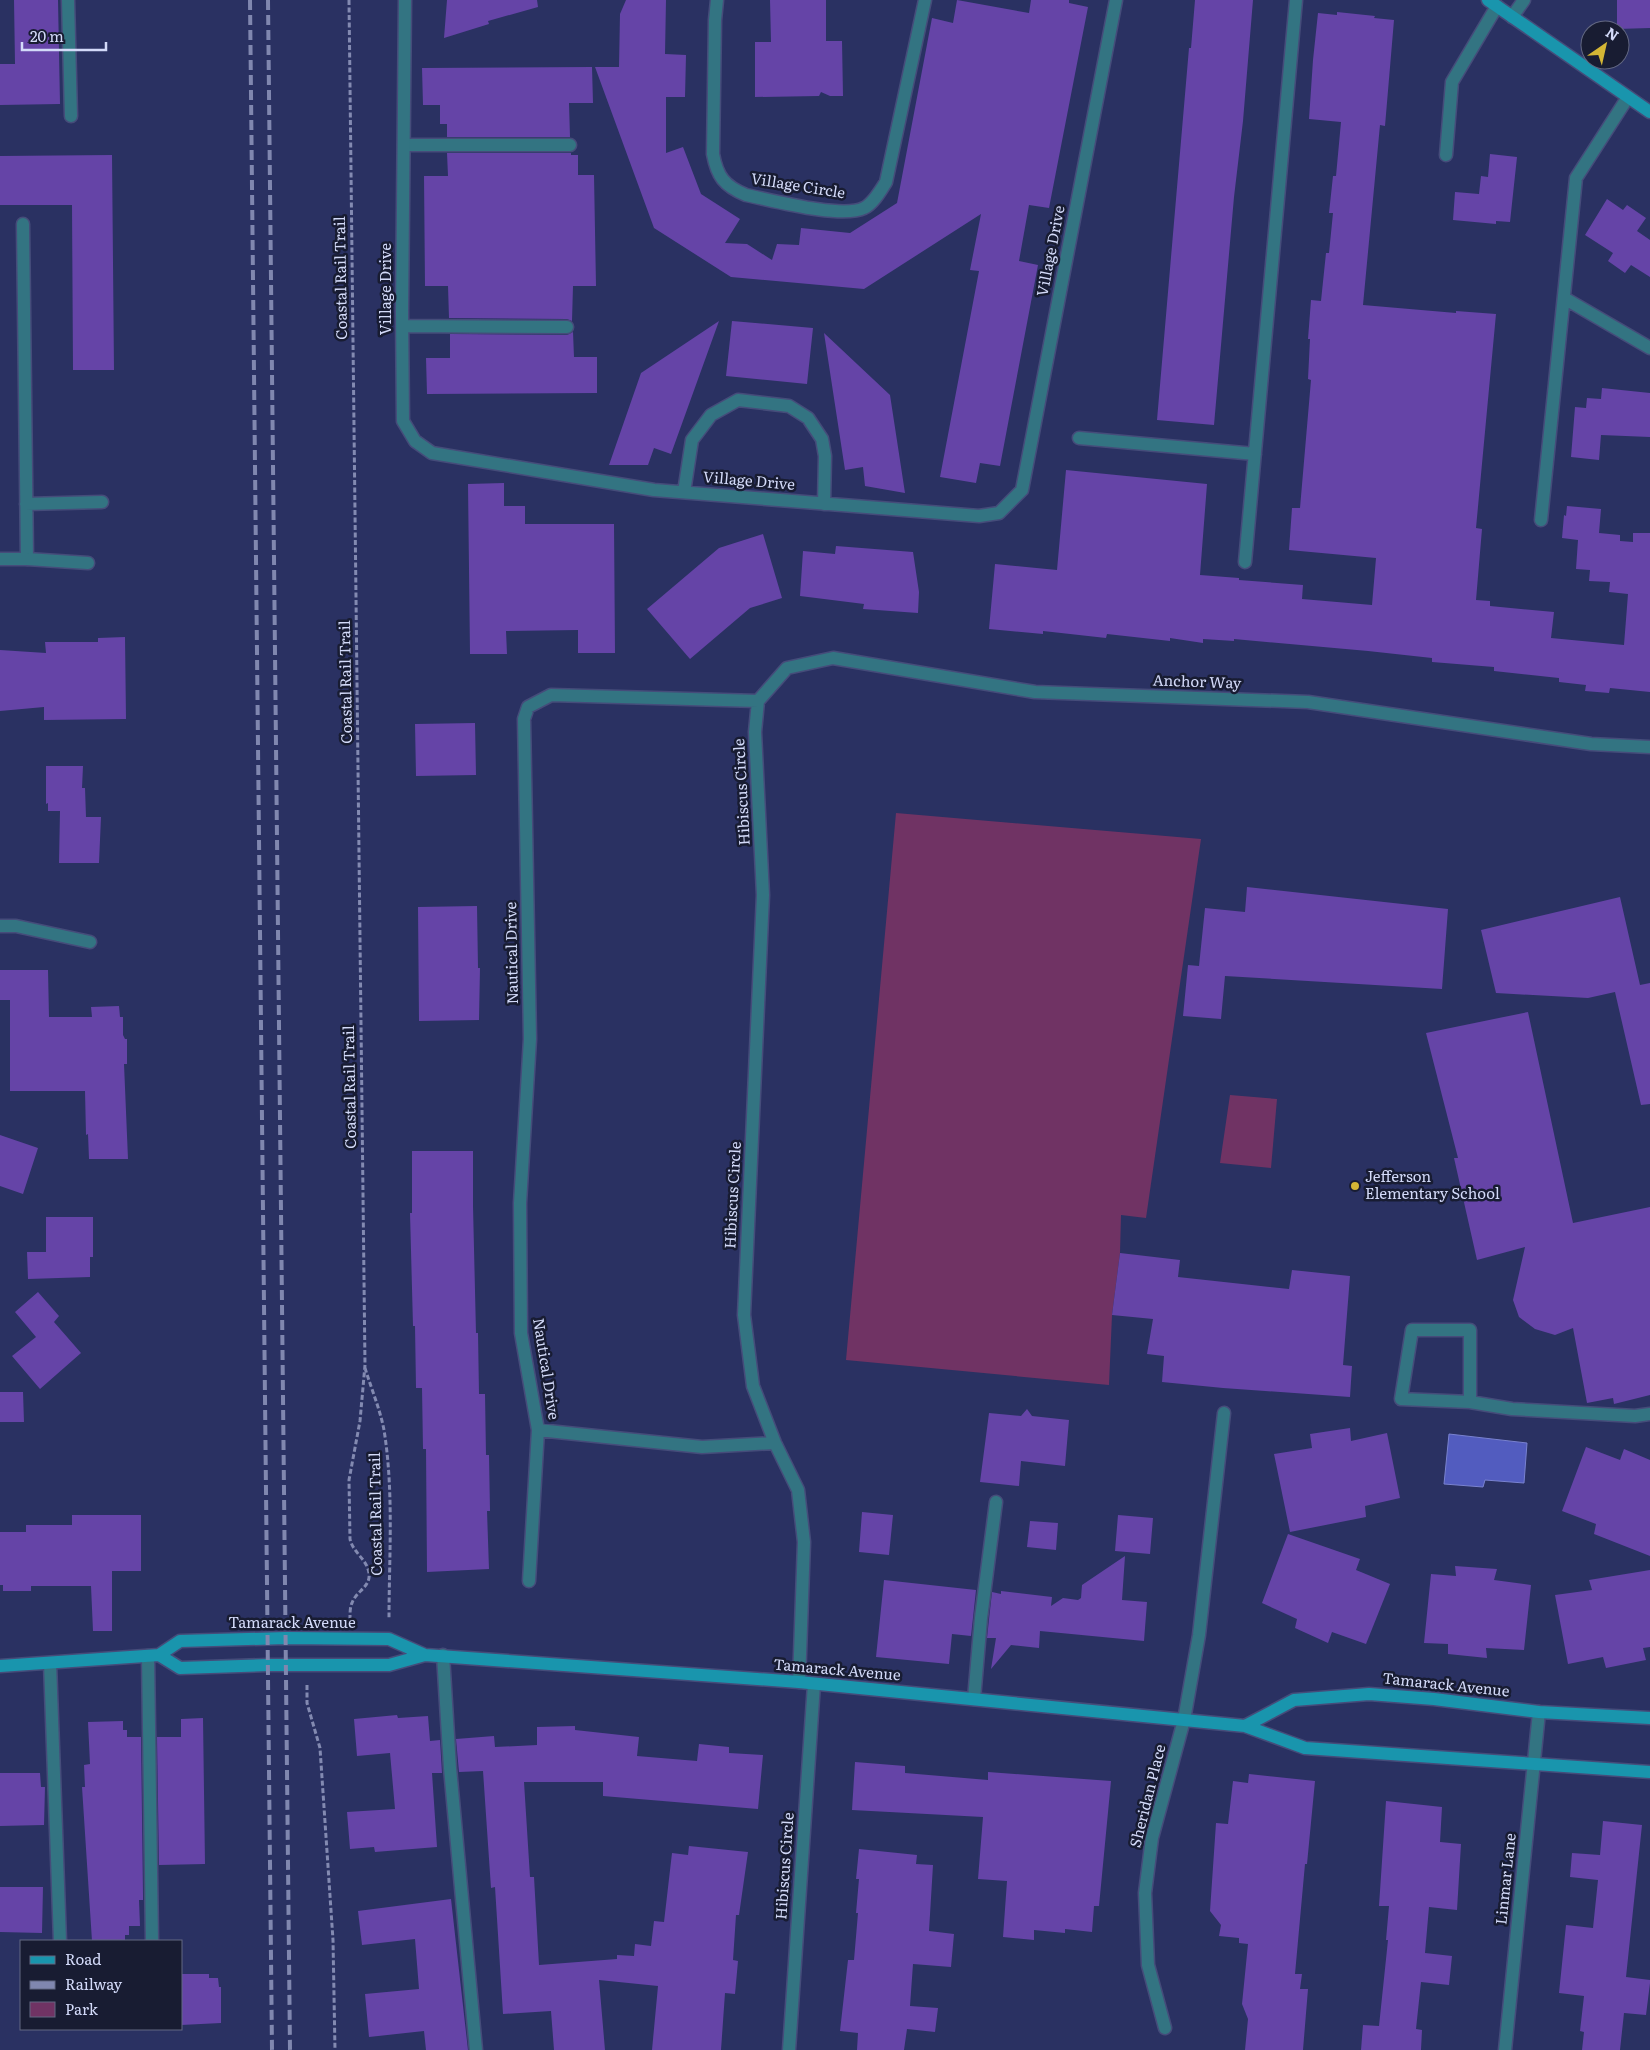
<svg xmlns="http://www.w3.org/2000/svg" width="1650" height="2050" font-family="Literata,serif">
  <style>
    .green { fill: #703364 }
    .water { fill: #525cbf; stroke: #7982d0 }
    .building { fill: #6544a7 }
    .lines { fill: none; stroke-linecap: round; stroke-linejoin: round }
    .service-casing { stroke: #454c7a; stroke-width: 15 }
    .minor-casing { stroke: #454c7a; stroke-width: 15 }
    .tertiary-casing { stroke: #454c7a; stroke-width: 15 }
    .secondary-casing { stroke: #454c7a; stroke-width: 15 }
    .path { stroke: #838ab1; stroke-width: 3; stroke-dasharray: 5 2.5; stroke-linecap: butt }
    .service { stroke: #337482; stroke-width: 12 }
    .minor { stroke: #337482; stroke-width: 12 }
    .tertiary { stroke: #337482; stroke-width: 12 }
    .secondary { stroke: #1995ad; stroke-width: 12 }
    .rail { stroke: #8087af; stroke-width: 4; stroke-dasharray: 10 5; stroke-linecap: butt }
    .poi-dot { fill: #d4b635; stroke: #181c32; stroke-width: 2 }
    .labels { text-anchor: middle; stroke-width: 5; stroke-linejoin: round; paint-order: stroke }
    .street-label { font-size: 15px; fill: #d3daf9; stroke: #181c32 }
    .poi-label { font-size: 15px; fill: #d3daf9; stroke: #181c32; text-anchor: start }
  </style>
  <rect width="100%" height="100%" fill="#2a3162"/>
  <path class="green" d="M 896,813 L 1201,839 L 1146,1218 L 1121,1215 L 1120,1253 L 1112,1315 L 1109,1385 L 846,1360 Z
    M 1230,1095 L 1277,1099 L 1271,1168 L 1220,1163 Z"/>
  <path class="water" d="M 1449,1434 L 1527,1443 L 1524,1483 L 1485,1480 L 1483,1487 L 1444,1484 Z"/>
  <path class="building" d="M 14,0 L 58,0 L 60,104 L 0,105 L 0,64 L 15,64 Z
    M 447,0 L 537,0 L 538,7 L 488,21 L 489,24 L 444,38 Z
    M 626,0 L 666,0 L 665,54 L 686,55 L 685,97 L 666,97 L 666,153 L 683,147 L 701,194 L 740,219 L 725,243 L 747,244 L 772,260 L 777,244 L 799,245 L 801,228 L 850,233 L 897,203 L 932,18 L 953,23 L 957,0 L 1029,13 L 1031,0 L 1069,0 L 1069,3 L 1088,7 L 1049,208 L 1029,205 L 1019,261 L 1038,265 L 1000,466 L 980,463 L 976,483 L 940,477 L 979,271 L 970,270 L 981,214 L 864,289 L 731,277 L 654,228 L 595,67 L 619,67 L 620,14 Z
    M 770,0 L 826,0 L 826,41 L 842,41 L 843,96 L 830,96 L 821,92 L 819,96 L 755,97 L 755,42 L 771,42 Z
    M 1195,0 L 1253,0 L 1243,121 L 1234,197 L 1214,425 L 1157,420 L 1189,48 L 1191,48 Z
    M 1617,0 L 1650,0 L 1650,28 L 1617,29 Z
    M 1337,12 L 1375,16 L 1374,18 L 1394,20 L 1385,126 L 1380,125 L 1363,305 L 1456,313 L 1456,311 L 1496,314 L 1476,528 L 1482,529 L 1476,600 L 1490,601 L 1490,606 L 1554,612 L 1551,638 L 1624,645 L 1628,594 L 1609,592 L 1610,582 L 1589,581 L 1590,570 L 1576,569 L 1578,540 L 1562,538 L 1564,515 L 1566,516 L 1567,506 L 1601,509 L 1599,533 L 1620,535 L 1620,541 L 1633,542 L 1633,533 L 1650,533 L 1650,692 L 1610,688 L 1609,693 L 1585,691 L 1586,685 L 1559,682 L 1559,678 L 1494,671 L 1494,667 L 1432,662 L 1432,658 L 1368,651 L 1234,639 L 1234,641 L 1203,639 L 1203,643 L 1170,638 L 1170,641 L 1107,634 L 1106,638 L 1043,631 L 1043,634 L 989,629 L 995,564 L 1057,570 L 1066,470 L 1207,484 L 1200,575 L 1239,578 L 1239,580 L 1303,585 L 1302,599 L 1372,605 L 1376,558 L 1289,550 L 1292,508 L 1300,508 L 1311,380 L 1308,379 L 1310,339 L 1308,339 L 1311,300 L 1321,301 L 1326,253 L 1329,253 L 1333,213 L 1329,213 L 1333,176 L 1336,176 L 1341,122 L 1309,119 L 1313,60 L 1318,13 L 1337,15 Z
    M 592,67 L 593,103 L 569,103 L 570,137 L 447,137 L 447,124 L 440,124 L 440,105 L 423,105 L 422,68 Z
    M 447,153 L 571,153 L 571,155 L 578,155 L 578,175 L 594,175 L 596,286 L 573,286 L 572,321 L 567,319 L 449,318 L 448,286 L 425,286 L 424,176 L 448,176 Z
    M 1490,154 L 1517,157 L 1510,222 L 1496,221 L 1496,224 L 1453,220 L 1455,192 L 1479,194 L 1481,176 L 1488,177 Z
    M 112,155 L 114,370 L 73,370 L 72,205 L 0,205 L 0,156 Z
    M 1607,199 L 1623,210 L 1627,205 L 1646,218 L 1637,231 L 1650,240 L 1650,277 L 1631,265 L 1625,273 L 1608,261 L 1613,253 L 1585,235 Z
    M 719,321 L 671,454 L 654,448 L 648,465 L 609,465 L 641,373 Z
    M 732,321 L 813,328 L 807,384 L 726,376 Z
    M 573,332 L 574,357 L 597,357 L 597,393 L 427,394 L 426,358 L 450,358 L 450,334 L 567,335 Z
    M 824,333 L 890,395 L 905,493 L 865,486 L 863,467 L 845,470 Z
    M 1602,388 L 1650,393 L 1650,437 L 1601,435 L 1599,460 L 1571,457 L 1575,407 L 1586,408 L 1587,398 L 1601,399 Z
    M 504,483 L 504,506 L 525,506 L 525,524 L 614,524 L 615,653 L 578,653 L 578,630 L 506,631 L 507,654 L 470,654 L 468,484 Z
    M 763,534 L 782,598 L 750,608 L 690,659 L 647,609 L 719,548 Z
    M 836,546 L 913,552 L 919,592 L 918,613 L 863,609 L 864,604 L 800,596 L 803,551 L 835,554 Z
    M 125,637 L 126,719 L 44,720 L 44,707 L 0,711 L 0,650 L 46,653 L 45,642 L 98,642 L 98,638 Z
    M 475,723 L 476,775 L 416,776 L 415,724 Z
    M 46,766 L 83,766 L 82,788 L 85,788 L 86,817 L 101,817 L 99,863 L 59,863 L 60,811 L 48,811 L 48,803 L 46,804 Z
    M 1247,887 L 1448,909 L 1442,989 L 1225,976 L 1221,1019 L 1183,1016 L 1188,965 L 1199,966 L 1205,908 L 1245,912 Z
    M 1620,897 L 1640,985 L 1650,983 L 1650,1104 L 1641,1105 L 1615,992 L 1588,998 L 1496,993 L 1481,930 Z
    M 477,906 L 478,968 L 480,968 L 479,1020 L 419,1021 L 418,907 Z
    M 0,970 L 48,970 L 49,1017 L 92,1017 L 91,1007 L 119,1006 L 120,1017 L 123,1017 L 123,1035 L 125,1039 L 127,1039 L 127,1064 L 124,1064 L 128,1159 L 89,1159 L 88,1134 L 86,1135 L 85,1091 L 10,1091 L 10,1000 L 0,1000 Z
    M 1528,1012 L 1573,1223 L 1650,1207 L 1650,1395 L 1614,1404 L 1613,1398 L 1587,1403 L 1573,1328 L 1555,1335 L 1535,1329 L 1519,1317 L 1513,1300 L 1525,1247 L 1477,1260 L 1454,1158 L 1458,1158 L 1426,1033 Z
    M 0,1135 L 38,1148 L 23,1194 L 0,1186 Z
    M 412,1151 L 473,1151 L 473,1206 L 476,1333 L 478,1333 L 479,1394 L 485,1394 L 486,1455 L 489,1455 L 490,1511 L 487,1511 L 489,1569 L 427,1572 L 426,1449 L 423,1449 L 422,1388 L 416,1388 L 415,1326 L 413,1326 L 410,1213 L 412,1213 Z
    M 46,1217 L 93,1217 L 93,1257 L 90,1257 L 90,1277 L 28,1279 L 27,1252 L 46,1252 Z
    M 1120,1253 L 1180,1260 L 1178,1277 L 1289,1289 L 1292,1270 L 1350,1276 L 1343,1365 L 1352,1366 L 1350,1397 L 1223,1388 L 1162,1382 L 1164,1356 L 1147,1354 L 1153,1319 L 1112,1315 Z
    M 38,1292 L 59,1316 L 54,1322 L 81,1353 L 40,1389 L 12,1356 L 36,1337 L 15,1312 Z
    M 0,1392 L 23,1392 L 24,1422 L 0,1422 Z
    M 1027,1409 L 1032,1416 L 1069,1420 L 1065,1466 L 1021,1461 L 1019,1486 L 980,1482 L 989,1413 L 1021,1416 Z
    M 1350,1428 L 1351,1441 L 1387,1433 L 1400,1498 L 1365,1506 L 1366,1517 L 1290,1532 L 1274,1454 L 1312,1448 L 1310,1434 Z
    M 1586,1447 L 1620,1460 L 1624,1449 L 1650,1460 L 1650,1556 L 1594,1534 L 1596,1524 L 1562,1511 Z
    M 862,1512 L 893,1515 L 889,1555 L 859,1552 Z
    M 72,1515 L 141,1515 L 141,1571 L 112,1571 L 112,1631 L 93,1631 L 91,1586 L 31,1586 L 31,1591 L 3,1591 L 3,1585 L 0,1585 L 0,1532 L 26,1532 L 26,1525 L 72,1525 Z
    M 1118,1515 L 1153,1518 L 1150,1554 L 1115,1551 Z
    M 1030,1521 L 1058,1523 L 1056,1550 L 1027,1547 Z
    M 1288,1534 L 1360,1559 L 1356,1570 L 1390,1584 L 1366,1644 L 1332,1632 L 1328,1643 L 1295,1628 L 1297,1619 L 1262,1603 Z
    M 1125,1556 L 1122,1600 L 1147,1602 L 1144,1641 L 1040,1631 L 1039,1648 L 1011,1645 L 991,1669 L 996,1638 L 987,1638 L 992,1592 L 1001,1594 L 1001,1591 L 1052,1597 L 1051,1606 L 1063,1598 L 1078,1600 L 1081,1598 L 1082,1585 Z
    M 1455,1566 L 1497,1569 L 1494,1580 L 1531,1585 L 1524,1650 L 1486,1648 L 1487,1658 L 1448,1654 L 1448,1644 L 1424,1643 L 1431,1574 L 1456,1576 Z
    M 1650,1570 L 1650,1647 L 1643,1648 L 1646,1660 L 1606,1668 L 1603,1657 L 1568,1664 L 1555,1595 L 1592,1590 L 1589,1580 Z
    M 884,1580 L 976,1590 L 971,1636 L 952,1634 L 949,1664 L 876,1657 Z
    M 397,1715 L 398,1718 L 428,1716 L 430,1741 L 440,1740 L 442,1773 L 432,1773 L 437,1847 L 375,1852 L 374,1847 L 350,1849 L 347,1812 L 395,1809 L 390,1753 L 357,1756 L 354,1719 Z
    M 203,1718 L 205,1864 L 159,1865 L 157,1737 L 181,1737 L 181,1719 Z
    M 123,1721 L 123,1730 L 127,1730 L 127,1737 L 141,1737 L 143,1895 L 143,1900 L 139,1900 L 140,1926 L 129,1926 L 129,1935 L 125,1935 L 125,1941 L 92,1941 L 82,1787 L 85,1787 L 84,1765 L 90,1764 L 88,1722 Z
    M 575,1726 L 575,1730 L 639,1737 L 637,1756 L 697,1761 L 699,1744 L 729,1747 L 729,1753 L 763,1755 L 758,1809 L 603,1796 L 603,1782 L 524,1782 L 530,1877 L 534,1877 L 539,1965 L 617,1959 L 617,1955 L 634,1956 L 635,1944 L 651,1946 L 654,1921 L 664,1922 L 672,1853 L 688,1855 L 689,1846 L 748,1852 L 739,1915 L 736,1915 L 733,1960 L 738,1961 L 735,1994 L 725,1993 L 721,2050 L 652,2050 L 658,1986 L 599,1980 L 605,2050 L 554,2050 L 551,2011 L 503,2014 L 495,1887 L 491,1888 L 483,1771 L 459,1772 L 456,1739 L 494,1736 L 495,1747 L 537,1745 L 537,1727 Z
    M 855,1762 L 905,1766 L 905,1773 L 988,1780 L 988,1772 L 1111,1781 L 1099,1906 L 1094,1906 L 1092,1932 L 1065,1929 L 1065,1933 L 1034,1930 L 1034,1940 L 1003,1937 L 1007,1881 L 978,1879 L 983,1817 L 852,1810 Z
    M 0,1773 L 40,1773 L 41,1787 L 45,1787 L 44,1825 L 0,1826 Z
    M 1249,1774 L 1315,1781 L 1307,1864 L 1305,1864 L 1295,1974 L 1302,1974 L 1300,1989 L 1308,1989 L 1303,2050 L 1245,2050 L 1248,2019 L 1242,2004 L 1248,1944 L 1239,1943 L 1239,1938 L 1219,1936 L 1221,1925 L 1210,1911 L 1216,1823 L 1228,1824 L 1233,1781 L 1248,1783 Z
    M 1386,1801 L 1442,1807 L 1440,1842 L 1461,1844 L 1457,1910 L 1429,1907 L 1425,1953 L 1452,1956 L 1449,1985 L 1421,1982 L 1416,2029 L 1422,2030 L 1421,2050 L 1361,2050 L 1363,2025 L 1379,2026 L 1388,1940 L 1386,1940 L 1389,1906 L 1379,1906 Z
    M 1603,1821 L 1642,1825 L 1626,1977 L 1650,1980 L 1650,1983 L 1646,2015 L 1624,2013 L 1620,2050 L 1582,2050 L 1584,2032 L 1580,2031 L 1584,1996 L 1559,1993 L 1566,1925 L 1593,1928 L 1598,1880 L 1570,1877 L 1572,1853 L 1600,1855 Z
    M 859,1849 L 917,1855 L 916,1864 L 933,1865 L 929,1931 L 954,1934 L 951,1967 L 913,1964 L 910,2006 L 938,2008 L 935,2032 L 907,2029 L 904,2050 L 857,2050 L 858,2033 L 840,2031 L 848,1960 L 854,1960 L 858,1913 L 856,1913 L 859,1879 L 856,1879 Z
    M 0,1887 L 43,1887 L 42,1933 L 0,1932 Z
    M 451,1899 L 468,2050 L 426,2050 L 424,2031 L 369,2037 L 365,1994 L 419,1989 L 415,1939 L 362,1945 L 358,1911 Z
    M 181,1974 L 209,1974 L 209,1978 L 218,1978 L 219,1987 L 221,1987 L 221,2023 L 181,2025 Z"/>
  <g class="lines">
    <defs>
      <path id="service" d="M 68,0 L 71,116
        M 404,145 L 570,145
        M 23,224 L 27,559
        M 26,504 L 102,502
        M 443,1655 L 450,1768 L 476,2050
        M 148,1656 L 152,1941
        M 50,1663 L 60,1941
        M 974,1699 L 981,1618 L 996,1502
        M 1184,1720 L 1199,1635 L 1224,1413"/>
      <path id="minor" d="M 405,0 L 402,312 L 403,421 L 415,441 L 432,453 L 654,490 L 979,516 L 999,513 L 1022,490 L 1116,0
        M 717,0 L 715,20 L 713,154 C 717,176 724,186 746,195 C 771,200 842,219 864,208 C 873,204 881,190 886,182 L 925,0
        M 1446,155 L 1452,82 L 1497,6
        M 1564,298 L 1650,348
        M 402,326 L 567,327
        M 1079,438 L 1255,454
        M 684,492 L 692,440 L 711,415 L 738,400 L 789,406 L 808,418 L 822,439 L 825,456 L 824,504
        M 1541,520 L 1576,178 L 1628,97
        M 0,559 L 27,559 L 88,563
        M 1245,562 L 1296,0
        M 758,701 L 755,732 L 763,895 L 744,1315 L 753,1386 L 775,1443 L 798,1490 L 804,1542 L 799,1682
        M 758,701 L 787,668 L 833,658 L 1035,692 L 1308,702 L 1591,744 L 1650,747
        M 0,926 L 16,926 L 90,942
        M 1470,1402 L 1470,1330 L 1412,1330 L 1401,1399 L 1470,1402 L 1512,1409 L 1635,1416 L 1650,1414
        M 538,1430 L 702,1447 L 775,1443
        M 529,1581 L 538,1430 L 521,1333 L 520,1203 L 530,1039 L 524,719 L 528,707 L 551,695 L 758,701
        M 1165,2028 L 1148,1965 L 1145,1893 L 1152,1838 L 1184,1720
        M 789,2050 L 814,1684
        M 1505,2050 L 1539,1712"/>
      <path id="tertiary" d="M 1512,17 L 1524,0"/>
      <path id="secondary" d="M 1488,0 L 1650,112
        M 159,1655 L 180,1668 L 267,1665 L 389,1665 L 425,1655 L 799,1682 L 1245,1726 L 1305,1748 L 1650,1772
        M 0,1666 L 159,1655 L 180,1641 L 286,1638 L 389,1639 L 425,1655
        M 1245,1726 L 1294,1700 L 1369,1694 L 1434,1699 L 1539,1712 L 1650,1718"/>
    </defs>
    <use href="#service" class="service-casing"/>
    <use href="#minor" class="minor-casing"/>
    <use href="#tertiary" class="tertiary-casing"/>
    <use href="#secondary" class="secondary-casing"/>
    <path class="path" d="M 349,0 L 365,1365 L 360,1421 L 349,1480 L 350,1539 C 353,1553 367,1559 369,1573 C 371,1587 356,1591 352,1603 C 350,1607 350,1613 350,1618
      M 365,1368 C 371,1388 380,1409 384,1430 C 394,1492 389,1557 389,1619
      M 307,1685 L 307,1703 L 320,1748 L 333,1940 L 335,2050"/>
    <use href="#service" class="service"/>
    <use href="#minor" class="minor"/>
    <use href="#tertiary" class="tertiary"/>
    <use href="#secondary" class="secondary"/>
    <path class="rail" d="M 250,0 L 272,2050
      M 268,0 L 290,2050"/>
  </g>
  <circle class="poi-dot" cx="1355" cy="1186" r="5"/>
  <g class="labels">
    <g class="street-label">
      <text transform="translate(798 186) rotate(9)" y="5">Village Circle</text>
      <text transform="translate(1051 251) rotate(-79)" y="5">Village Drive</text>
      <text transform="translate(341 278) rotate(-91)" y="5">Coastal Rail Trail</text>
      <text transform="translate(386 289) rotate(-90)" y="5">Village Drive</text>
      <text transform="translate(749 481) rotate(5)" y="5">Village Drive</text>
      <text transform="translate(346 682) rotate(-91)" y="5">Coastal Rail Trail</text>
      <text transform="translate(1197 682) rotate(2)" y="5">Anchor Way</text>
      <text transform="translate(742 792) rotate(-93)" y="5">Hibiscus Circle</text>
      <text transform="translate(512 953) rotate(-91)" y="5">Nautical Drive</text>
      <text transform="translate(350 1087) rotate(-91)" y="5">Coastal Rail Trail</text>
      <text transform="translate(733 1195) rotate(-87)" y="5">Hibiscus Circle</text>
      <text transform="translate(546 1369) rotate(81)" y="5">Nautical Drive</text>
      <text transform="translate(376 1514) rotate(-91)" y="5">Coastal Rail Trail</text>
      <text x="292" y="1628">Tamarack Avenue</text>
      <text transform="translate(837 1670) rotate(5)" y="5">Tamarack Avenue</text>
      <text transform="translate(1446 1685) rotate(6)" y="5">Tamarack Avenue</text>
      <text transform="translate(1148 1796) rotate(-76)" y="5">Sheridan Place</text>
      <text transform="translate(785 1866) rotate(-86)" y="5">Hibiscus Circle</text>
      <text transform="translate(1506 1879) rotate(-84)" y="5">Linmar Lane</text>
    </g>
    <g class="poi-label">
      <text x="1365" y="1182">Jefferson<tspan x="1365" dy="17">Elementary School</tspan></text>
    </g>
  </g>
  <rect x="20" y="1940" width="162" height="90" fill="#181c32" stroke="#636882"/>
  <rect x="30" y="1956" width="25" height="8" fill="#1995ad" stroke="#636882"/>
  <text x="65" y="1965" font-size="15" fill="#d3daf9">Road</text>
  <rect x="30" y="1981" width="25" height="8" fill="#8087af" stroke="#636882"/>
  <text x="65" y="1990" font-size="15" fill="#d3daf9">Railway</text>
  <rect x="30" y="2002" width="25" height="15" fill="#703364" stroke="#636882"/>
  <text x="65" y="2015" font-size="15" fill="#d3daf9">Park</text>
  <g transform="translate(1605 45) rotate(34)"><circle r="24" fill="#181c32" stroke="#636882"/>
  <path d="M0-4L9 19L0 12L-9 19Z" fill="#d4b635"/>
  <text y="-8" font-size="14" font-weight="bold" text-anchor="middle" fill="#d3daf9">N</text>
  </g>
  <path d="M22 42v8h84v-8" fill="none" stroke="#d3daf9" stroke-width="2.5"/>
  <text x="30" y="42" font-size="15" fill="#d3daf9" stroke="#181c32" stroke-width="4" paint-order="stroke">20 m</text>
</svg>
